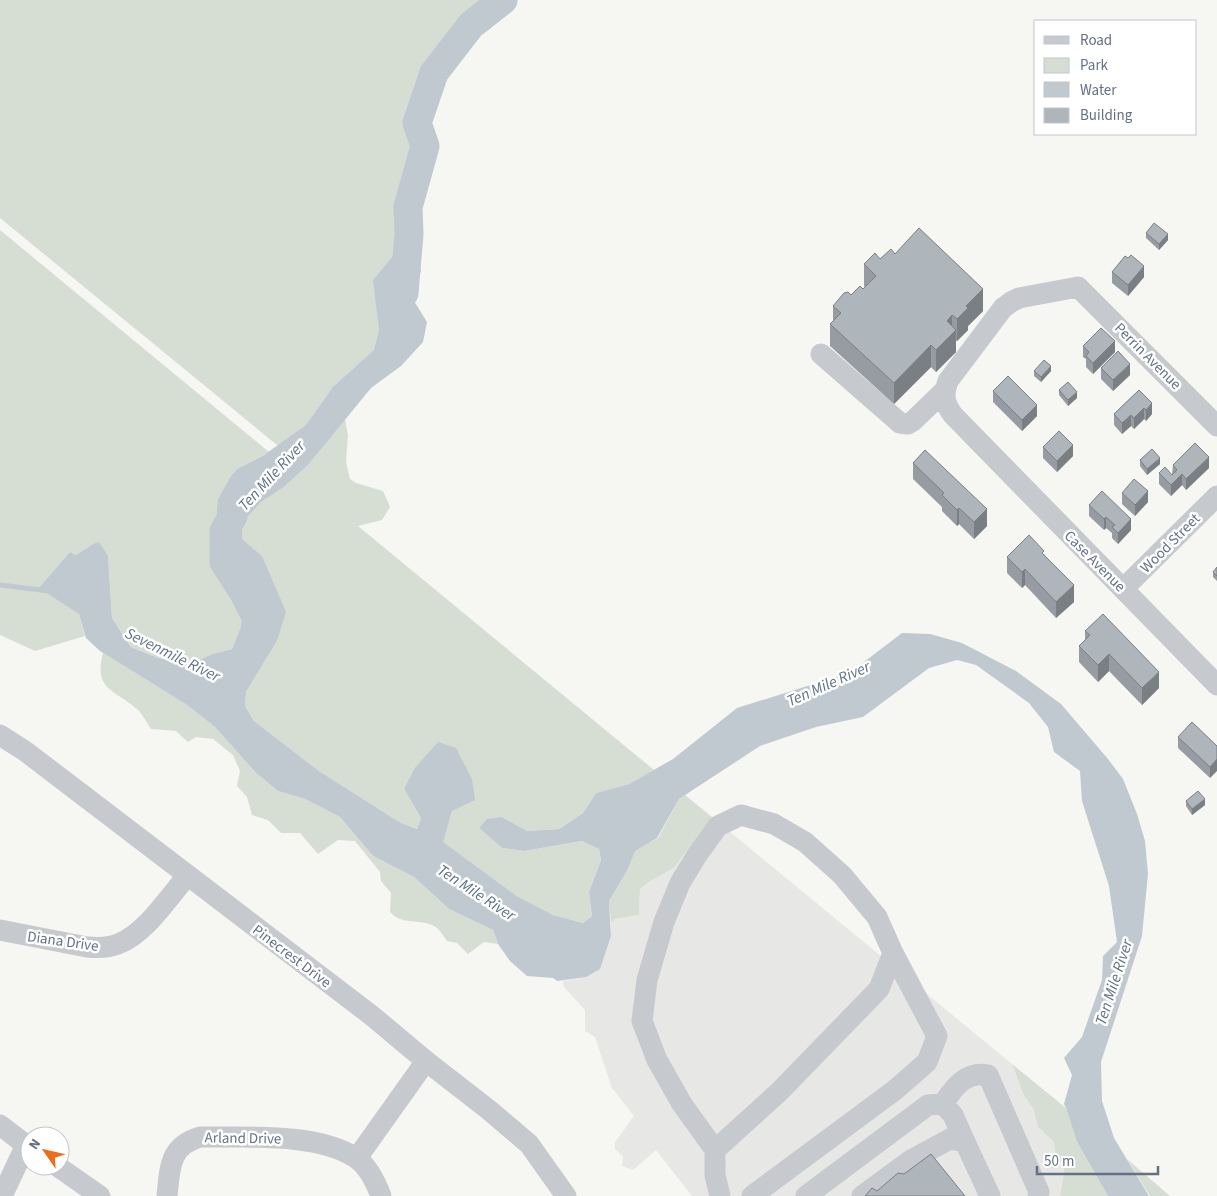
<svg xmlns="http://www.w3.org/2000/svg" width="1217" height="1196" font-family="'Source Sans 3',sans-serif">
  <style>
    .built { fill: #e7e7e6 }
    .green { fill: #d6ded4 }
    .water { fill: #c0c9cf }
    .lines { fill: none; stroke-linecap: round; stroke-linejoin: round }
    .stream { stroke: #c0c9cf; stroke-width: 5 }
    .river { stroke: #c0c9cf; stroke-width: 29 }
    .minor { stroke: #c6c9cd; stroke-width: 21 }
    .wall { fill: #969ca1 }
    .shaded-wall { fill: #7a7f83 }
    .building { fill: #aeb5bb; stroke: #7a7f83 }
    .labels { text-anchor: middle; stroke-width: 5; stroke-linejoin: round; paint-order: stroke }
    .street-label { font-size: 15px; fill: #647185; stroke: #fff }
    .water-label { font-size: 16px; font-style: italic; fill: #5f7382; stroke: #fff }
  </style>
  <rect width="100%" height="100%" fill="#f6f6f3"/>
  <path class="built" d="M 712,817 L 1012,1064 L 1024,1096 L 1033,1108 L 1038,1127 L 1054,1142 L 1056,1158 L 1064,1166 L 1065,1177 L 1061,1186 L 1060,1196 L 692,1196 L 656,1150 L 633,1170 L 622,1166 L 623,1157 L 615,1149 L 615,1142 L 634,1116 L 612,1088 L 595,1037 L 585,1031 L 585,1010 L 564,987 L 563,981 L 586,977 L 611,936 L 611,923 L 615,919 L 639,915 L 640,889 L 647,883 L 674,868 Z"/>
  <path class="green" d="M 0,0 L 503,0 L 471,25 L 434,73 L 417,123 L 425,146 L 408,207 L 409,234 L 407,277 L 400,320 L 288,454 L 0,218 Z
    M 0,230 L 269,452 L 237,469 L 231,476 L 215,534 L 238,586 L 244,612 L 240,629 L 232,649 L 212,654 L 191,664 L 158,658 L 131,647 L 112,618 L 108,556 L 93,544 L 76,555 L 70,552 L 79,614 L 85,636 L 35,651 L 0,635 Z
    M 345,419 L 348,435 L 346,462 L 350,479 L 356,483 L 383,491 L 390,507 L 382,520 L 358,526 L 654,770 L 629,784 L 596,793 L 583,813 L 559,829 L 527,831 L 502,817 L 479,828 L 502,848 L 524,851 L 582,841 L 599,849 L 601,860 L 589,892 L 592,916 L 583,923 L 553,915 L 517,896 L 442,842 L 452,811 L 414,769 L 404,789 L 421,818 L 417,829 L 401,823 L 319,771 L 254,721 L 245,706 L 246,692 L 277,641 L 242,539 L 242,523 L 261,502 L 284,487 L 308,465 Z
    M 103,653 L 187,705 L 215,727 L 256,773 L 278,791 L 305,799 L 340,817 L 373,856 L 414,877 L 449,909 L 493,930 L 498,944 L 484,942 L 468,954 L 457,943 L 447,941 C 444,937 441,931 437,928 C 423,917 403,927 390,912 L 391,893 L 381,881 L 380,872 L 355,841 L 338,840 L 318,854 L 300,833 L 281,833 L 268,820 L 252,815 L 247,797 L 237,786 L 240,771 L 233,755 L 213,739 L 196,737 L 188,742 L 176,731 L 151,729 C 147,723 143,715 138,710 C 115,689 93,691 103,653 Z
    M 685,795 L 712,817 L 674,868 L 647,883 L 640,889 L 639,915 L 615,919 L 611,923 L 609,901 L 627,871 L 635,850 L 658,838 L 679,799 Z
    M 1012,1064 L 1066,1108 L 1077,1142 L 1108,1196 L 1060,1196 C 1061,1185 1065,1177 1064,1166 L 1056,1158 L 1054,1142 L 1038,1127 L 1033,1108 L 1024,1096 Z
    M 1127,1159 L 1170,1196 L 1150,1196 Z"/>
  <path class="water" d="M 398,250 L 408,254 L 421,270 L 414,301 L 427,322 L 423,342 L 401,366 L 371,388 L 308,465 L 284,487 L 261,502 L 242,523 L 242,539 L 262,556 L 286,612 L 277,641 L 246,692 L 245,706 L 254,721 L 319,771 L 401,823 L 417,829 L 421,818 L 404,789 L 414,769 L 438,742 L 456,748 L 472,779 L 475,800 L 452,811 L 443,842 L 517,896 L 553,915 L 583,923 L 592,916 L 589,892 L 601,860 L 599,849 L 582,841 L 524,851 L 502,848 L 479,828 L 487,819 L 502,817 L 527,831 L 559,829 L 583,813 L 596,793 L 629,784 L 673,759 L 737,708 L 836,677 L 860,665 L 902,633 L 930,634 L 962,643 L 1016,671 L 1061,704 L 1108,759 L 1123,779 L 1137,814 L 1145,841 L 1148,874 L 1142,936 L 1101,1062 L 1102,1101 L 1114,1138 L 1149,1196 L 1108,1196 L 1077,1142 L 1066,1108 L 1064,1104 L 1072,1075 L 1064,1058 L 1082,1037 L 1102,980 L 1103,956 L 1117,942 L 1109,886 L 1082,801 L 1080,771 L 1054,752 L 1048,727 L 1029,703 L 976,665 L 957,660 L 929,668 L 863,717 L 816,727 L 760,746 L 679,799 L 657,838 L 635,851 L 627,871 L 609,901 L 611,936 L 600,969 L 586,977 L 557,981 L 553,978 L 527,976 L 510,961 L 498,944 L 493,930 L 449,909 L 414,877 L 373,856 L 340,817 L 305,799 L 278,791 L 256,773 L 215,727 L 187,705 L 100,651 L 86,638 L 79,614 L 39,588 L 70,552 L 76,555 L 93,544 L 99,542 L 108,556 L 112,618 L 131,647 L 158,658 L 191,664 L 212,654 L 232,649 L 240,629 L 244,612 L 238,586 L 215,534 L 218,499 L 231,476 L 237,469 L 264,455 L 306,425 L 333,387 L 374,350 L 379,330 L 373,280 Z"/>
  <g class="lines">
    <path class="stream" d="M 0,585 L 49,591"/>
    <path class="river" d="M 404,293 L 409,234 L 408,207 L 425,146 L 417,123 L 434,73 L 471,25 L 503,0
      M 233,516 L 224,531 L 224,562 L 244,593 L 255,615"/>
    <path class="minor" d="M 821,354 L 900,423 L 908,424 L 913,421 L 944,391
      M 1217,426 L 1078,287 L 1019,298 L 1011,302 L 1003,308 L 948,381 C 943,395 944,403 953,415 L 1217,685
      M 1123,589 L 1217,496
      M 0,735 L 25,751 L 371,1015 L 426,1061 L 489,1110 L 529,1144 L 566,1196
      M 0,930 L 87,947 C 97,948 108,948 118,944 C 145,934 169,897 187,876
      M 943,1104 L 953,1115 L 965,1142
      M 0,1125 L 30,1148
      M 715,1150 L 779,1092 L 879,989 L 893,953 L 877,917 L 842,875 L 805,842 L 774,824 L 741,815 L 718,826 L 697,855 L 680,883 L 664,922 L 647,980 L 642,1021 L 657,1060 L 682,1104 L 715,1150 L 715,1175 L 720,1196
      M 357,1158 L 426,1061
      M 57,1166 L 100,1196
      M 2,1196 L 26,1145
      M 167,1196 C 170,1168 169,1146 200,1137 C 246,1138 317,1132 356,1158 C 368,1166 376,1183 381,1196
      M 752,1196 L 895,1090 L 927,1062 L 937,1036 L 893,953
      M 806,1196 L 928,1105 L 943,1104 C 954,1087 966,1071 988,1075 L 1039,1192 L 1038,1196
      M 862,1196 L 911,1160 L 950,1139 L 965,1142 L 990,1196"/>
  </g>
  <path class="wall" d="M 1146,233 L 1168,240 L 1159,250 L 1146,238 Z
    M 895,254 L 983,311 L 968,326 L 968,330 L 957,341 L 956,341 L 956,352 L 936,372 L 931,367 L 894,404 L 830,346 L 830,324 L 833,322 L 833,306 L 863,289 L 865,287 L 864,286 L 864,264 L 880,259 Z
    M 1112,272 L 1144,277 L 1128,296 L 1112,283 Z
    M 1083,346 L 1115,352 L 1093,374 L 1086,367 L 1086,359 L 1083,357 Z
    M 1101,368 L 1130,375 L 1113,391 L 1101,379 Z
    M 1034,371 L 1051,371 L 1041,382 L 1034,376 Z
    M 1059,390 L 1077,398 L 1068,406 L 1059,395 Z
    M 1139,390 L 1152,414 L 1146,421 L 1144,419 L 1134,429 L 1131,426 L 1122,434 L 1114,425 L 1114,414 Z
    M 993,391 L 1037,416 L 1022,431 L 993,402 Z
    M 1043,447 L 1073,456 L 1057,472 L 1043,458 Z
    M 1140,460 L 1160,464 L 1147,475 L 1140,466 Z
    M 913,463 L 987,526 L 974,539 L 959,524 L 957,526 L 942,511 L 942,507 L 913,479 Z
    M 1173,465 L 1209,468 L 1186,490 L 1182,485 L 1171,496 L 1159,484 L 1159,473 L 1172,475 Z
    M 1122,493 L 1148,502 L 1135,516 L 1122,504 Z
    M 1089,505 L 1131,530 L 1118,544 L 1112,538 L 1112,533 L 1106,528 L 1104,530 L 1089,516 Z
    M 1044,554 L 1074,602 L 1056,618 L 1025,585 L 1022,588 L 1007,573 L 1007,557 Z
    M 1217,567 L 1217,581 L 1213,577 L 1213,572 Z
    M 1085,631 L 1159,688 L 1142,705 L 1109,671 L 1098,682 L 1079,662 L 1079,646 L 1085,640 Z
    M 1178,737 L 1217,746 L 1210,778 L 1178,748 Z
    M 1186,801 L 1205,805 L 1192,815 L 1186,806 Z"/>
  <path class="shaded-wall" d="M 1168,234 L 1168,240 L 1159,250 L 1159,244 Z
    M 1144,266 L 1144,277 L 1128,296 L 1128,285 Z
    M 983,289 L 983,311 L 968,326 L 968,330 L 957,341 L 957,319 L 966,306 Z
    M 952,315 L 952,334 L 956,330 L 956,352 L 936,372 L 936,350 L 947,321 Z
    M 1115,341 L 1115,352 L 1093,374 L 1093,363 Z
    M 931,345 L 931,367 L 894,404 L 894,383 Z
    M 1130,364 L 1130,375 L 1113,391 L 1113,380 Z
    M 1051,366 L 1051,371 L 1041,382 L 1041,377 Z
    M 1077,392 L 1077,398 L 1068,406 L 1068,400 Z
    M 1152,403 L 1152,414 L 1146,421 L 1146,410 Z
    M 1037,405 L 1037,416 L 1022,431 L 1022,420 Z
    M 1144,408 L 1144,419 L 1134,429 L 1134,418 Z
    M 1131,415 L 1131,426 L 1122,434 L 1122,423 Z
    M 1073,445 L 1073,456 L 1057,472 L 1057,461 Z
    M 1209,457 L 1209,468 L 1186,490 L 1186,479 Z
    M 1160,458 L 1160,464 L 1147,475 L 1147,469 Z
    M 1182,474 L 1182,485 L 1171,496 L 1171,485 Z
    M 1148,491 L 1148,502 L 1135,516 L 1135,505 Z
    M 959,508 L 959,524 L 957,526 L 957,510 Z
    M 987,509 L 987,526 L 974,539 L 974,522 Z
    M 1106,517 L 1106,528 L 1104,530 L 1104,519 Z
    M 1131,519 L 1131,530 L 1118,544 L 1118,533 Z
    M 1025,569 L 1025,585 L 1022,588 L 1022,572 Z
    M 1074,585 L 1074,602 L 1056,618 L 1056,602 Z
    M 1109,654 L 1109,671 L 1098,682 L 1098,665 Z
    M 1159,672 L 1159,688 L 1142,705 L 1142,688 Z
    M 1217,759 L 1217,771 L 1210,778 L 1210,767 Z
    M 1205,799 L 1205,805 L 1192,815 L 1192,809 Z"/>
  <path class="building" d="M 1154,223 L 1168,234 L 1159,244 L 1146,233 Z
    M 919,228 L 983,289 L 966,306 L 968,308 L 957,319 L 952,315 L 947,321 L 956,330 L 936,350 L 931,345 L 894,383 L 830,324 L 841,313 L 833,306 L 844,293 L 848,292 L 851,295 L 860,286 L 863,289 L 876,276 L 864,264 L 875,253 L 880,259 L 891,249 L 895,254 Z
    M 1131,255 L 1144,266 L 1128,285 L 1112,272 L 1125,256 L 1128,258 Z
    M 1101,328 L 1115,341 L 1093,363 L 1086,356 L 1089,352 L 1083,346 Z
    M 1118,351 L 1130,364 L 1113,380 L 1101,368 Z
    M 1044,360 L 1051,366 L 1041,377 L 1034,371 Z
    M 1008,376 L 1037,405 L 1022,420 L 993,391 Z
    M 1068,382 L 1077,392 L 1068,400 L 1059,390 Z
    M 1139,390 L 1152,403 L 1146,410 L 1144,408 L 1134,418 L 1131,415 L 1122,423 L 1114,414 Z
    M 1059,431 L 1073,445 L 1057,461 L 1043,447 Z
    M 1195,443 L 1209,457 L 1186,479 L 1182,474 L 1171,485 L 1159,473 L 1165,467 L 1172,475 L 1177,470 L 1173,465 Z
    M 1152,449 L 1160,458 L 1147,469 L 1140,460 Z
    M 925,450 L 987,509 L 974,522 L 959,508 L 957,510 L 942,495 L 944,493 L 913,463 Z
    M 1134,479 L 1148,491 L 1135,505 L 1122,493 Z
    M 1102,491 L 1131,519 L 1118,533 L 1112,527 L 1115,525 L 1106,517 L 1104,519 L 1089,505 Z
    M 1029,535 L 1044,551 L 1042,553 L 1074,585 L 1056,602 L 1025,569 L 1022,572 L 1007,557 Z
    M 1217,567 L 1217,576 L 1213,572 Z
    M 1103,614 L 1159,672 L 1142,688 L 1109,654 L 1098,665 L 1079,646 L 1090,635 L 1085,631 Z
    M 1192,722 L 1217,746 L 1217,759 L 1210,767 L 1178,737 Z
    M 1198,791 L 1205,799 L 1192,809 L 1186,801 Z
    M 931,1154 L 965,1196 L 865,1196 L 872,1188 L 877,1191 L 898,1173 L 904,1174 Z"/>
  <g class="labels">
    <g class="street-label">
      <text transform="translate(1148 356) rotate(45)" y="5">Perrin Avenue</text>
      <text transform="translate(1170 543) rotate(-45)" y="5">Wood Street</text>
      <text transform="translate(1095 561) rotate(45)" y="5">Case Avenue</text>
      <text transform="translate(63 941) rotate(8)" y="5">Diana Drive</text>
      <text transform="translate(292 956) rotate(37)" y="5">Pinecrest Drive</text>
      <text transform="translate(243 1138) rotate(1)" y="5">Arland Drive</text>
    </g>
    <g class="water-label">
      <text transform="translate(271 475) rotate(-47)" y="6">Ten Mile River</text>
      <text transform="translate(173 654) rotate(26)" y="6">Sevenmile River</text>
      <text transform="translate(828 683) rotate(-24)" y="6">Ten Mile River</text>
      <text transform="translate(477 892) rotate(33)" y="6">Ten Mile River</text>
      <text transform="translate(1113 982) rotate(-72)" y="6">Ten Mile River</text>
    </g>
  </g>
  <rect x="1034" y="20" width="162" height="115" fill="#ffffff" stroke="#c1c6ce"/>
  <rect x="1044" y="36" width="25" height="8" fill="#c6c9cd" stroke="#c1c6ce"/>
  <text x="1080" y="45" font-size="15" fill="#647185">Road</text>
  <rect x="1044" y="58" width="25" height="15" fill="#d6ded4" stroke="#c1c6ce"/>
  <text x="1080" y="70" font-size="15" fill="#647185">Park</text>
  <rect x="1044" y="82" width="25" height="15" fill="#c0c9cf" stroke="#c1c6ce"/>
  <text x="1080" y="95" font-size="15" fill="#647185">Water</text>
  <rect x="1044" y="108" width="25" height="15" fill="#aeb5bb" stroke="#c1c6ce"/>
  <text x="1080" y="120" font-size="15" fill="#647185">Building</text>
  <g transform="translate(45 1151) rotate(304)"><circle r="24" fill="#ffffff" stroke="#c1c6ce"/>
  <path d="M0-4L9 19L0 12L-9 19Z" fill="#eb6e1e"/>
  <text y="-8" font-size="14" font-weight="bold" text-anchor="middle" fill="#647185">N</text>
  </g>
  <path d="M1037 1166v8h121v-8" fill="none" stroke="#647185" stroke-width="2.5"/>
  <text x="1044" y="1166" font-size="15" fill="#647185" stroke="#ffffff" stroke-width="4" paint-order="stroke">50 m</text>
</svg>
